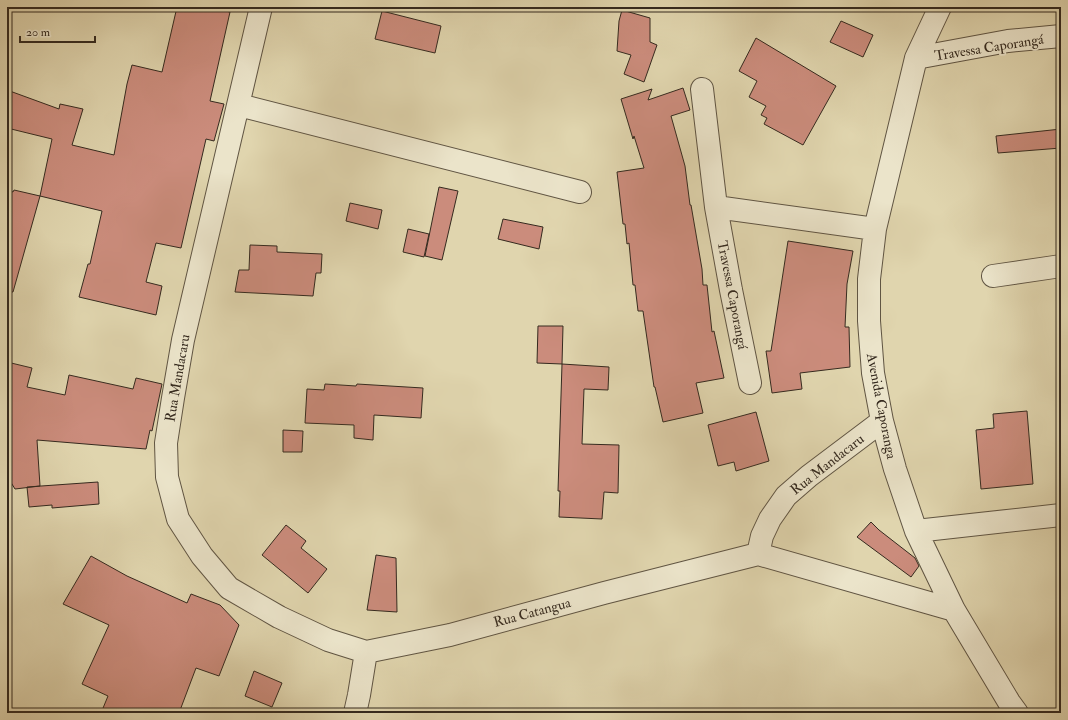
<svg xmlns="http://www.w3.org/2000/svg" width="1068" height="720" font-family="'IM FELL Double Pica',serif">
  <style>
    .building { fill: #cb8c7c; stroke: #352a1f }
    .lines { fill: none; stroke-linecap: round; stroke-linejoin: round }
    .minor-casing { stroke: #605543; stroke-width: 24 }
    .minor { stroke: #ebe4ca; stroke-width: 22 }
    .labels { text-anchor: middle; stroke-width: 3.5; stroke-linejoin: round; paint-order: stroke }
    .street-label { font-size: 14px; fill: #352a1f; stroke: #ebe4ca }
  </style>
  <rect width="100%" height="100%" fill="#e0d5ae"/>
  <filter id="stains"><feTurbulence type="fractalNoise" baseFrequency=".005" numOctaves="4"/><feColorMatrix values="0 0 0 0 .2 0 0 0 0 .09 0 0 0 0 .02 0 0 0 .5 -.17"/></filter>
  <radialGradient id="worn" r=".72"><stop offset=".6" stop-color="#630" stop-opacity="0"/><stop offset="1" stop-color="#630" stop-opacity=".3"/></radialGradient>
  <path class="building" d="M 177,7 L 226,7 L 225,11 L 230,12 L 210,101 L 224,104 L 214,141 L 206,139 L 181,248 L 156,243 L 146,282 L 162,286 L 156,315 L 79,297 L 88,264 L 90,264 L 102,211 L 40,196 L 52,139 L 7,128 L 7,90 L 59,109 L 60,104 L 83,109 L 72,145 L 114,155 L 127,84 L 132,65 L 162,72 Z
    M 622,10 L 650,18 L 650,42 L 657,45 L 644,82 L 624,74 L 631,55 L 617,51 L 619,21 Z
    M 382,11 L 441,26 L 435,53 L 375,39 Z
    M 841,21 L 873,35 L 863,57 L 830,42 Z
    M 756,38 L 836,86 L 803,145 L 764,124 L 767,118 L 761,115 L 766,106 L 749,97 L 757,81 L 739,71 Z
    M 683,88 L 690,110 L 671,116 L 685,166 L 690,205 L 691,205 L 702,269 L 703,285 L 707,285 L 712,332 L 714,331 L 724,378 L 696,383 L 703,413 L 663,422 L 655,387 L 654,387 L 643,311 L 638,311 L 635,285 L 633,285 L 629,243 L 627,244 L 625,224 L 623,224 L 617,172 L 644,168 L 634,136 L 633,139 L 621,99 L 652,89 L 648,100 Z
    M 1061,129 L 1061,148 L 998,153 L 996,136 Z
    M 439,187 L 458,191 L 442,260 L 425,256 Z
    M 7,190 L 13,192 L 14,190 L 40,196 L 13,292 L 7,292 Z
    M 350,203 L 382,210 L 378,229 L 346,221 Z
    M 503,219 L 543,227 L 539,249 L 498,239 Z
    M 408,229 L 429,234 L 424,257 L 403,252 Z
    M 788,241 L 853,251 L 847,284 L 845,327 L 849,327 L 850,367 L 800,373 L 802,389 L 772,393 L 766,351 L 771,351 Z
    M 250,245 L 277,246 L 277,252 L 322,254 L 321,273 L 316,273 L 313,296 L 235,292 L 239,270 L 249,270 Z
    M 538,326 L 563,326 L 562,364 L 537,363 Z
    M 7,362 L 32,368 L 27,387 L 65,395 L 69,375 L 133,389 L 136,378 L 162,384 L 152,431 L 150,430 L 146,449 L 37,440 L 40,486 L 15,489 L 7,476 Z
    M 562,364 L 609,367 L 608,390 L 584,389 L 582,444 L 619,445 L 618,493 L 604,492 L 602,519 L 559,517 L 560,491 L 558,491 Z
    M 325,384 L 356,386 L 357,384 L 423,388 L 421,418 L 374,415 L 373,440 L 354,438 L 354,425 L 305,423 L 307,389 L 324,390 Z
    M 1027,411 L 1033,484 L 981,489 L 976,430 L 994,428 L 993,414 Z
    M 756,412 L 769,461 L 736,471 L 734,462 L 718,466 L 708,425 Z
    M 283,430 L 303,431 L 302,452 L 283,452 Z
    M 98,482 L 99,504 L 52,508 L 52,505 L 29,507 L 27,487 Z
    M 871,522 L 879,530 L 915,558 L 919,566 L 911,577 L 857,537 Z
    M 286,525 L 306,541 L 301,548 L 327,569 L 308,593 L 262,555 Z
    M 376,555 L 396,558 L 397,612 L 367,610 Z
    M 91,556 L 127,576 L 187,603 L 191,594 L 220,605 L 239,625 L 219,676 L 196,668 L 179,713 L 101,713 L 108,696 L 82,684 L 109,625 L 63,604 Z
    M 254,671 L 282,683 L 272,707 L 245,696 Z"/>
  <g class="lines">
    <defs>
      <path id="minor" d="M 261,7 L 183,340 L 173,398 L 166,443 L 167,477 L 178,519 L 202,556 L 229,588 L 279,617 L 328,640 L 366,652
        M 940,7 L 916,58 L 875,229 L 869,279 L 869,321 L 873,373 L 882,421 L 895,469 L 916,531 L 954,610 L 1009,702 L 1017,713
        M 916,58 L 1008,41 L 1061,36
        M 702,89 L 716,207 L 731,290 L 750,383
        M 239,105 L 580,192
        M 716,207 L 875,229
        M 993,276 L 1061,266
        M 916,531 L 1061,515
        M 758,554 L 762,536 L 770,519 L 786,496 L 809,476 L 882,421
        M 355,713 L 359,695 L 366,652 L 450,635 L 604,593 L 758,554 L 954,610"/>
    </defs>
    <use href="#minor" class="minor-casing"/>
    <use href="#minor" class="minor"/>
  </g>
  <g class="labels">
    <g class="street-label">
      <text transform="translate(989 47) rotate(-9)" y="5">Travessa Caporangá</text>
      <text transform="translate(733 295) rotate(79)" y="5">Travessa Caporangá</text>
      <text transform="translate(177 378) rotate(-80)" y="5">Rua Mandacaru</text>
      <text transform="translate(882 406) rotate(79)" y="5">Avenida Caporanga</text>
      <text transform="translate(827 464) rotate(-38)" y="5">Rua Mandacaru</text>
      <text transform="translate(532 612) rotate(-15)" y="5">Rua Catangua</text>
    </g>
  </g>
  <rect width="1068" height="720" fill="none" stroke="#e0d5ae" stroke-width="24"/>
  <rect x="8" y="8" width="1052" height="704" fill="none" stroke="#352a1f" stroke-width="2"/>
  <rect x="12" y="12" width="1044" height="696" fill="none" stroke="#352a1f"/>
  <path d="M20 36v6h75v-6" fill="none" stroke="#352a1f" stroke-width="2"/>
  <text x="26" y="36" font-size="12" fill="#352a1f" stroke="#ebe4ca" stroke-width="3" paint-order="stroke">20 m</text>
  <rect width="100%" height="100%" filter="url(#stains)"/>
  <rect width="100%" height="100%" fill="url(#worn)"/>
</svg>
